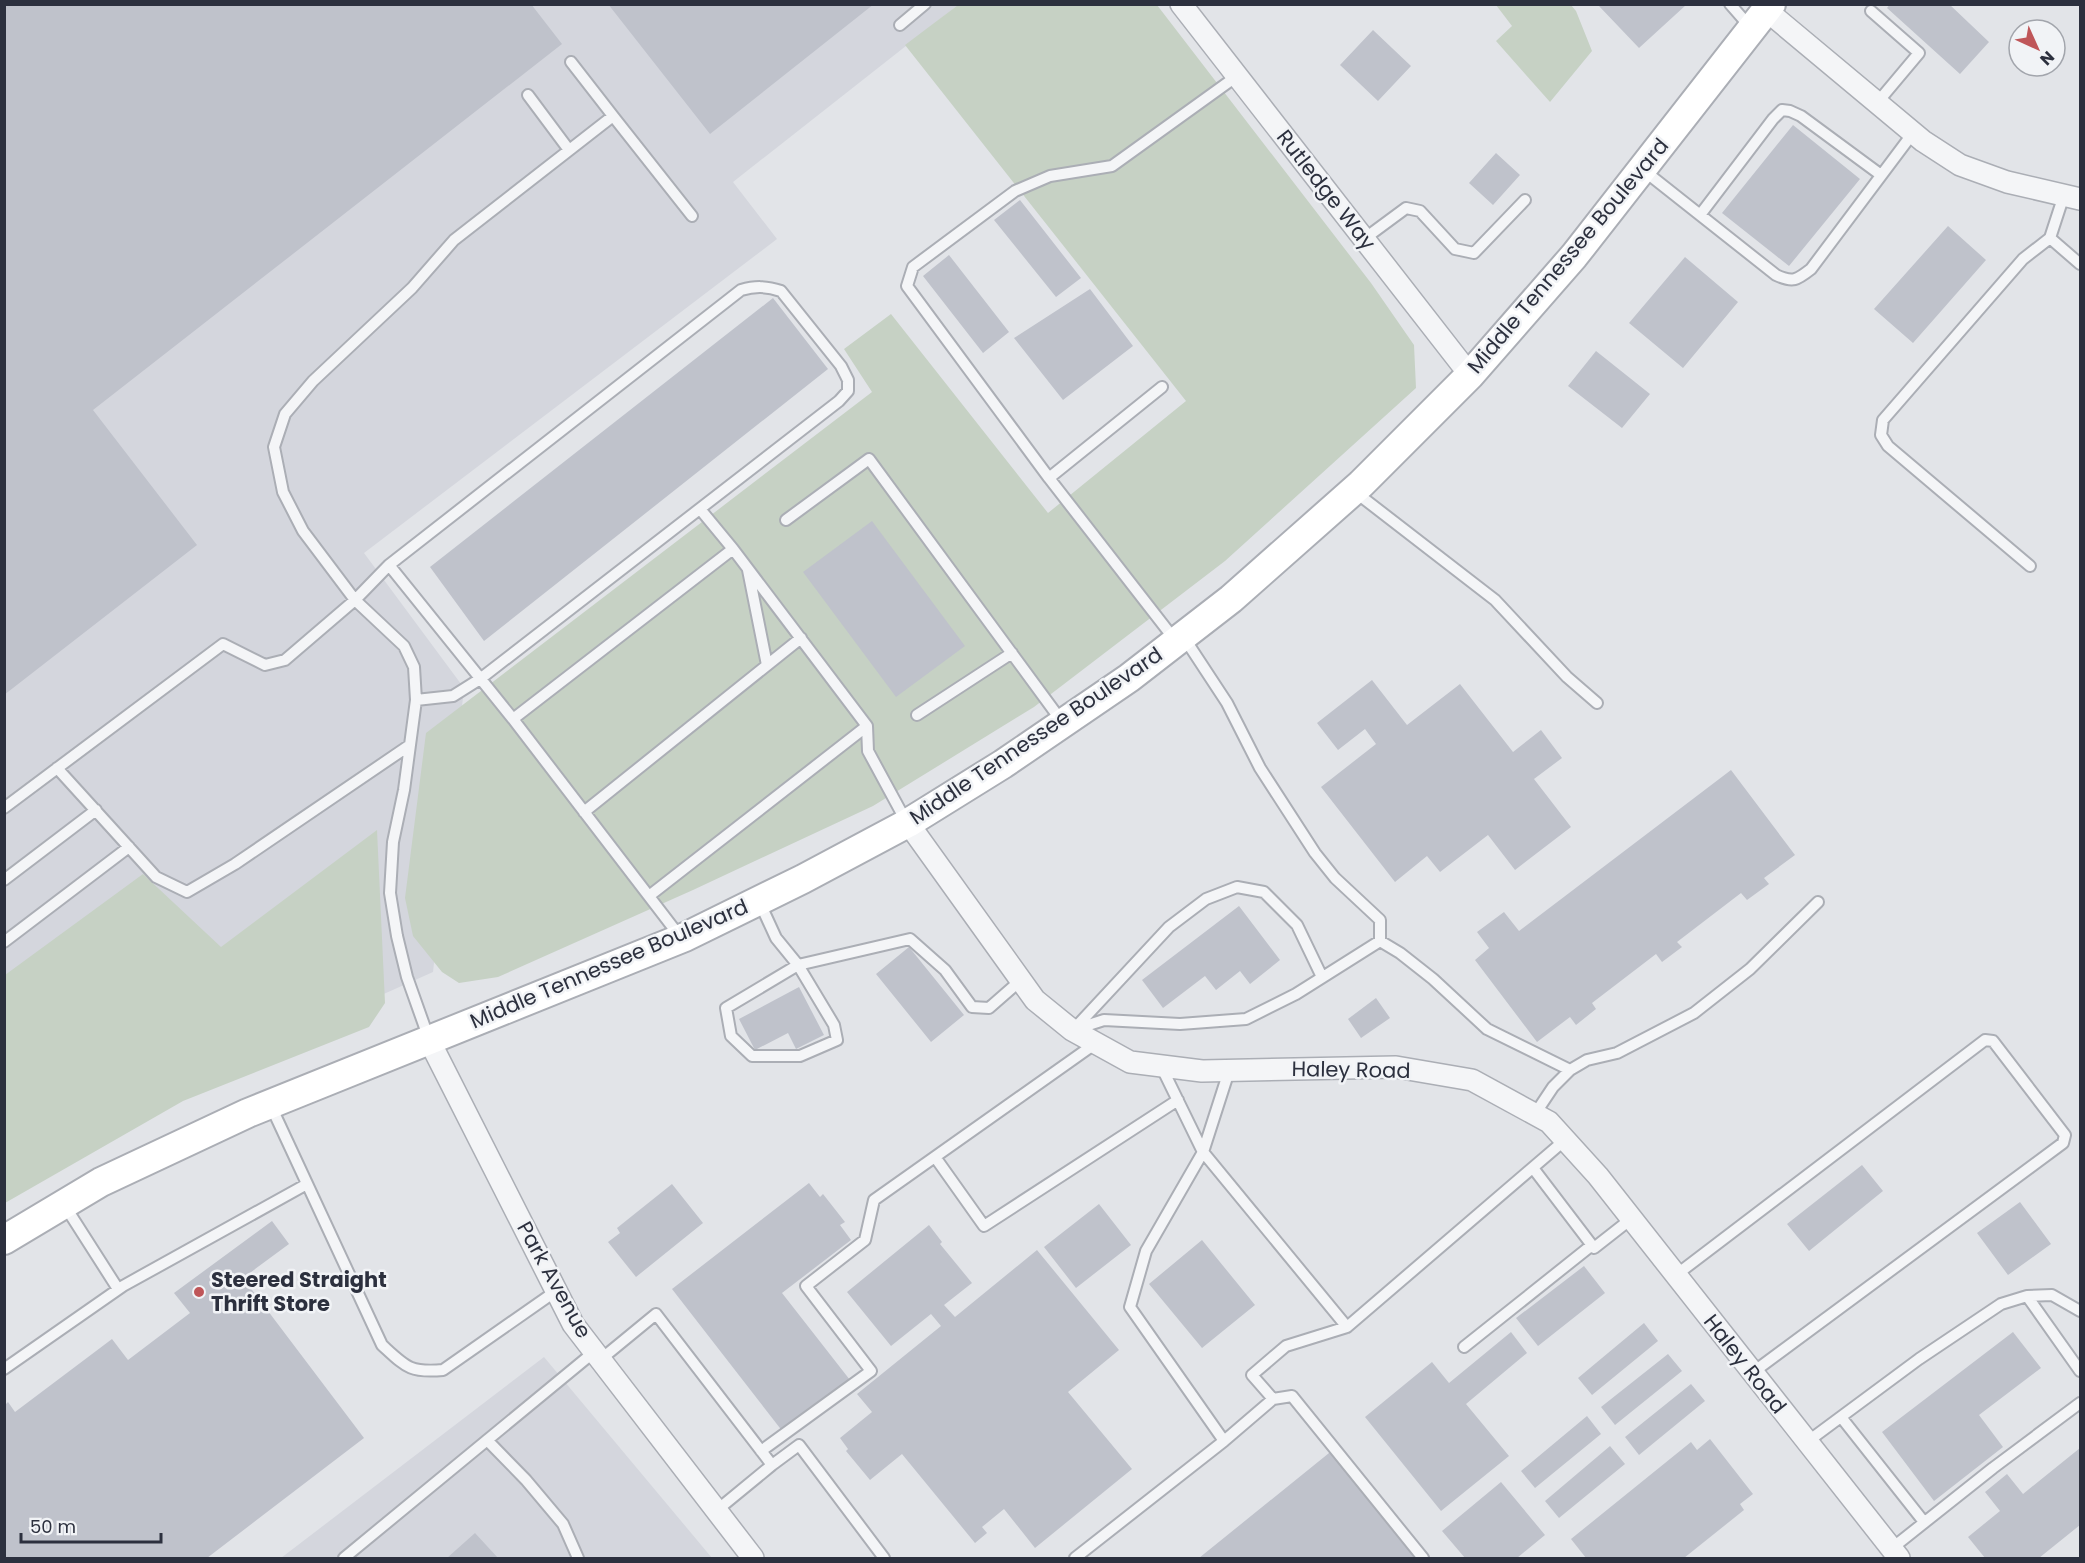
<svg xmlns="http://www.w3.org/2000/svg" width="2085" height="1563" font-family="Poppins,sans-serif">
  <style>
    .built { fill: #d4d6dd }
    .green { fill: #c6d1c4 }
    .building { fill: #bfc2cb }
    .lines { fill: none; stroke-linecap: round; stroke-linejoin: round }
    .service-casing { stroke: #abaeb5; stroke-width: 14 }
    .minor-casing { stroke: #abaeb5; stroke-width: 24 }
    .secondary-casing { stroke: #abaeb5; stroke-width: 32 }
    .service { stroke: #f4f5f7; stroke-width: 10 }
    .minor { stroke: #f4f5f7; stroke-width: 21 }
    .secondary { stroke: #fff; stroke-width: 28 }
    .poi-dot { fill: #bf5659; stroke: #f1f3f6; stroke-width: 2 }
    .labels { text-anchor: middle; stroke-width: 5; stroke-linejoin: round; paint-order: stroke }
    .street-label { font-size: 21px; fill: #2c303e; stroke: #f1f3f6 }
    .poi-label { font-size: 21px; font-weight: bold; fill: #2c303e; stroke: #f1f3f6; text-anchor: start }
  </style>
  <rect width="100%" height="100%" fill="#e2e4e8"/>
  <path class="built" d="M 5,5 L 958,5 L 733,182 L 777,239 L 364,553 L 464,688 L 433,972 L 97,1122 L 5,1184 Z
    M 544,1357 L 712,1558 L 281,1558 Z"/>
  <path class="green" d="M 958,5 L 1157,5 L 1371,283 L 1414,345 L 1416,388 L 1225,561 L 1034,707 L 873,806 L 693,890 L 498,977 L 459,983 L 442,972 L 413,936 L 405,898 L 426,733 L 872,392 L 844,349 L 891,314 L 1048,513 L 1186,401 L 905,45 Z
    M 1496,5 L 1571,5 L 1576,11 L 1592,51 L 1550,102 L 1496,41 L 1512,26 Z
    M 377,830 L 385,1003 L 369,1027 L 183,1101 L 5,1203 L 5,975 L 143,874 L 221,947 Z"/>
  <path class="building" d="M 4,4 L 531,4 L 562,44 L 93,410 L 197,545 L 4,695 Z
    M 608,4 L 874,4 L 710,134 Z
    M 1890,4 L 1949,4 L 1989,42 L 1960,74 L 1887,8 Z
    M 1598,5 L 1686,5 L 1639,48 Z
    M 1373,30 L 1411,66 L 1378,101 L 1340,65 Z
    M 1793,125 L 1860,179 L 1789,266 L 1722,213 Z
    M 1496,153 L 1520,175 L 1493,205 L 1469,183 Z
    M 1020,200 L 1081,278 L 1056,297 L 994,220 Z
    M 1948,226 L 1986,260 L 1913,343 L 1874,309 Z
    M 949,255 L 1009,332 L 983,353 L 923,276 Z
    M 1685,257 L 1738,302 L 1683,368 L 1629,323 Z
    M 1090,289 L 1133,346 L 1063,400 L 1014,338 Z
    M 773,298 L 828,369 L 484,641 L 430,567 Z
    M 1596,351 L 1650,394 L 1622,428 L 1568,386 Z
    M 872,521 L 965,646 L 896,697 L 803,572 Z
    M 1372,680 L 1407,725 L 1460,684 L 1513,752 L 1541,730 L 1562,758 L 1534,779 L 1571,827 L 1515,870 L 1488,835 L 1440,872 L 1427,856 L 1395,882 L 1321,787 L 1376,744 L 1365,729 L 1338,750 L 1317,723 Z
    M 1731,770 L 1795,855 L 1764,878 L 1769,884 L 1747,900 L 1741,893 L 1677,942 L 1682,947 L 1662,962 L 1656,954 L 1592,1003 L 1596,1009 L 1576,1025 L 1570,1017 L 1537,1042 L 1475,960 L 1489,948 L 1477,932 L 1504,912 L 1519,931 Z
    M 1239,906 L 1280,960 L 1250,984 L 1240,971 L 1216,990 L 1205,976 L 1163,1008 L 1142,980 Z
    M 909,947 L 964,1015 L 931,1042 L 876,974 Z
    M 799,987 L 824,1035 L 796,1049 L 788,1033 L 755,1050 L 739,1019 Z
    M 1376,998 L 1390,1018 L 1361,1038 L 1348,1019 Z
    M 1862,1165 L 1883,1191 L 1809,1251 L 1787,1224 Z
    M 809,1183 L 820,1197 L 823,1194 L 845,1222 L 840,1225 L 851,1240 L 782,1293 L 850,1380 L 783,1432 L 672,1289 Z
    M 672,1184 L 703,1223 L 636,1277 L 608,1242 L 620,1233 L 617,1228 Z
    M 2020,1202 L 2051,1244 L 2008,1275 L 1977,1233 Z
    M 1099,1204 L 1131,1245 L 1076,1288 L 1044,1247 Z
    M 272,1221 L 289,1244 L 243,1278 L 364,1438 L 207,1558 L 5,1558 L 5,1405 L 8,1402 L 15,1412 L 112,1339 L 128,1360 L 190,1313 L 174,1293 Z
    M 929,1225 L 942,1242 L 940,1244 L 972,1283 L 944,1305 L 955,1317 L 1037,1250 L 1119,1350 L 1068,1392 L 1132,1469 L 1035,1548 L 1004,1509 L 982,1527 L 987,1533 L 975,1543 L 902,1454 L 870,1480 L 846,1451 L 848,1449 L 840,1438 L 872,1412 L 857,1394 L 941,1326 L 931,1314 L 891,1346 L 847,1292 Z
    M 1202,1240 L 1255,1305 L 1202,1348 L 1149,1284 Z
    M 1584,1266 L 1605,1293 L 1538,1346 L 1516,1318 Z
    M 1644,1323 L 1658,1341 L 1592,1395 L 1578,1378 Z
    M 1511,1332 L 1527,1353 L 1466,1404 L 1509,1456 L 1441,1511 L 1365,1417 L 1432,1362 L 1449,1383 Z
    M 2013,1332 L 2041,1368 L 1979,1415 L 2003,1447 L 1934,1501 L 1882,1432 Z
    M 1668,1354 L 1682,1371 L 1615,1425 L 1601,1407 Z
    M 1691,1384 L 1705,1401 L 1639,1455 L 1625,1437 Z
    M 1587,1416 L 1601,1434 L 1535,1488 L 1521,1471 Z
    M 1710,1439 L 1753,1494 L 1740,1504 L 1744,1510 L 1684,1558 L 1586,1558 L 1571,1539 L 1691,1442 L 1697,1450 Z
    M 1610,1446 L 1625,1464 L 1559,1518 L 1545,1501 Z
    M 2080,1448 L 2080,1525 L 2039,1558 L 1985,1558 L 1968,1537 L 2000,1511 L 1985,1492 L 2007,1474 L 2023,1494 Z
    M 1334,1449 L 1422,1558 L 1199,1558 Z
    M 1501,1482 L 1545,1535 L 1517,1558 L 1465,1558 L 1442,1531 Z
    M 475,1533 L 498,1558 L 447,1558 Z"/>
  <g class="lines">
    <defs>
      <path id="service" d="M 1730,4 L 1751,28
        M 1871,11 L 1919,53 L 1877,103
        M 900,25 L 925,4
        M 571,62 L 613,116
        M 528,95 L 569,150
        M 1642,169 L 1776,275 C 1793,283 1797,280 1811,269 L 1913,133
        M 2064,195 L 2050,238 L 2080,264
        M 1700,215 L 1773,119 L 1782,110 L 1790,111 L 1801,116 L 1881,175
        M 1364,239 L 1406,208 L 1420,211 L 1455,249 L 1474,253 L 1525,200
        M 1049,478 L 1162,387
        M 1354,491 L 1495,600 L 1567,677 L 1597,703
        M 786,520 L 869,459 L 1063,723
        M 733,549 L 867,726 L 868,751 L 907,823
        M 389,565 L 513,719 L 733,549 L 700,509
        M 2030,566 L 1888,446 L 1881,435 L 1883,420 L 2023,259 L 2050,238
        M 748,570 L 767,665
        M 1183,636 L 1227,703 L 1260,768 L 1315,853 L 1335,878 L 1380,920 L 1380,941
        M 1175,640 L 1049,478 L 907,286 L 913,267 L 1015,191 L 1050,176 L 1112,166 L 1237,76
        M 416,700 L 453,696 L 480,679 L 839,401 L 848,391 L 848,380 L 841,366 L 781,291 C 766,286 755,286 741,290 L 389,565 L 355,600 L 303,531 L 283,492 L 274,447 L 285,414 L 313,381 L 412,288 L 454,240 L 613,116 L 692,216
        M 917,715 L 1012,653
        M 513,719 L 681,938
        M 57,768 L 156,877 L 187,892 L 235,864 L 410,745
        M 4,808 L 223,644 L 265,665 L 285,660 L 355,600 L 404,646 L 414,667 L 416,700 L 404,790 L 393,842 L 390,893 L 397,936 L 407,977 L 429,1039
        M 584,812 L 801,638
        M 4,880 L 96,810
        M 649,896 L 867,726
        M 759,901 L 776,938 L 798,965 L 910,939 L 945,970 L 972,1007 L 989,1008 L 1021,980
        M 4,942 L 129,847
        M 798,965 L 834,1025 L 837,1040 L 800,1056 L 752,1056 L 731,1036 L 726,1008 Z
        M 1075,1028 L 1169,927 L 1206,899 L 1237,887 L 1264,892 L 1297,925 L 1322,977
        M 1073,1030 L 1104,1020 L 1180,1024 L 1246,1019 L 1296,994 L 1380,941 L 1400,953 L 1433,979 L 1487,1029 L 1570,1070
        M 1162,1068 L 1203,1152 L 1347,1327
        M 270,1104 L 382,1345 C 406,1367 410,1373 443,1370 L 556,1291
        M 1535,1114 L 1553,1087 L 1570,1070 L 1587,1060 L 1617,1053 L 1694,1013 L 1750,969 L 1818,902
        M 935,1157 L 984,1226 L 1178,1100
        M 1533,1168 L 1594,1248 L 1631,1219
        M 65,1206 L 118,1289
        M 1676,1275 L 1985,1040 L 1993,1041 L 2065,1135 L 2063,1143 L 1752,1373
        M 2027,1296 L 2080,1371
        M 1464,1347 L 1592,1245
        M 600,1360 L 656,1314 L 772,1465 L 716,1511
        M 4,1369 L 123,1286 L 307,1184
        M 1273,1399 L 1292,1396 L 1423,1558
        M 1841,1417 L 1924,1522
        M 487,1440 L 526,1480 L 563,1524 L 578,1558
        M 1224,1441 L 1130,1307 L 1146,1251 L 1203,1152 L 1229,1071
        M 1807,1442 L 1919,1359 L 2001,1304 L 2027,1296 L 2052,1295 L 2080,1311
        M 761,1451 L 871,1371 L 806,1286 L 865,1240 L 874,1200 L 1096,1043
        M 772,1465 L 799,1445 L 884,1558
        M 1891,1549 L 1993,1468 L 2080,1403
        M 344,1558 L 594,1352
        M 1075,1558 L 1224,1441 L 1273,1399 L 1252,1375 L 1286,1346 L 1347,1327 L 1565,1140"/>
      <path id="minor" d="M 1181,4 L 1470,375
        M 1766,10 L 1923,141 L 1960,165 L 2007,182 L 2080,199
        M 908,823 L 1035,1000 L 1072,1030 L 1130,1062 L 1202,1071 L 1396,1067 L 1472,1080 L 1549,1122 L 1598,1176 L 1899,1558
        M 429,1040 L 573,1324 L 753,1558"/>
      <path id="secondary" d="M 4,1240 L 101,1182 L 248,1113 L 685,937 L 803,879 L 908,823 L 1003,764 L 1129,678 L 1231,599 L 1361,484 L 1470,375 L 1574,256 L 1771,4"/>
    </defs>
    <use href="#service" class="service-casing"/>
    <use href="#minor" class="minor-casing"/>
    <use href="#secondary" class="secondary-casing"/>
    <use href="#service" class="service"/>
    <use href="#minor" class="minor"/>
    <use href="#secondary" class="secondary"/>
  </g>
  <circle class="poi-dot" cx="199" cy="1292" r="6"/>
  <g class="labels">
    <g class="street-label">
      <text transform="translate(1326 190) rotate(52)" y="7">Rutledge Way</text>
      <text transform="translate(1568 256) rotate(-50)" y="7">Middle Tennessee Boulevard</text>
      <text transform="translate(1036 736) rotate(-34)" y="7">Middle Tennessee Boulevard</text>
      <text transform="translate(609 964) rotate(-23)" y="7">Middle Tennessee Boulevard</text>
      <text transform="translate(1351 1070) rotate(1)" y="7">Haley Road</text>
      <text transform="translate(554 1280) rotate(61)" y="7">Park Avenue</text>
      <text transform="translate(1745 1364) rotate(52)" y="7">Haley Road</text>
    </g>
    <g class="poi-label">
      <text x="211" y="1287">Steered Straight<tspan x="211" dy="24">Thrift Store</tspan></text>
    </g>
  </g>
  <rect width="2085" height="1563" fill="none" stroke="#2c303e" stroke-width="12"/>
  <g transform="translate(2037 48) rotate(135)"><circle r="28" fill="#f1f3f6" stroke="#a2a5ac" stroke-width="1.5"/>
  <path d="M0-4.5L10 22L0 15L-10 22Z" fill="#bf5659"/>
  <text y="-9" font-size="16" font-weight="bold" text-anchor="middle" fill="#2c303e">N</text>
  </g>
  <path d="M21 1533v9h140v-9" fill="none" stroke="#2c303e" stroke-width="3"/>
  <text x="30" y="1533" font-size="18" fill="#2c303e" stroke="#f1f3f6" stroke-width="4.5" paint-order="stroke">50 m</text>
</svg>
